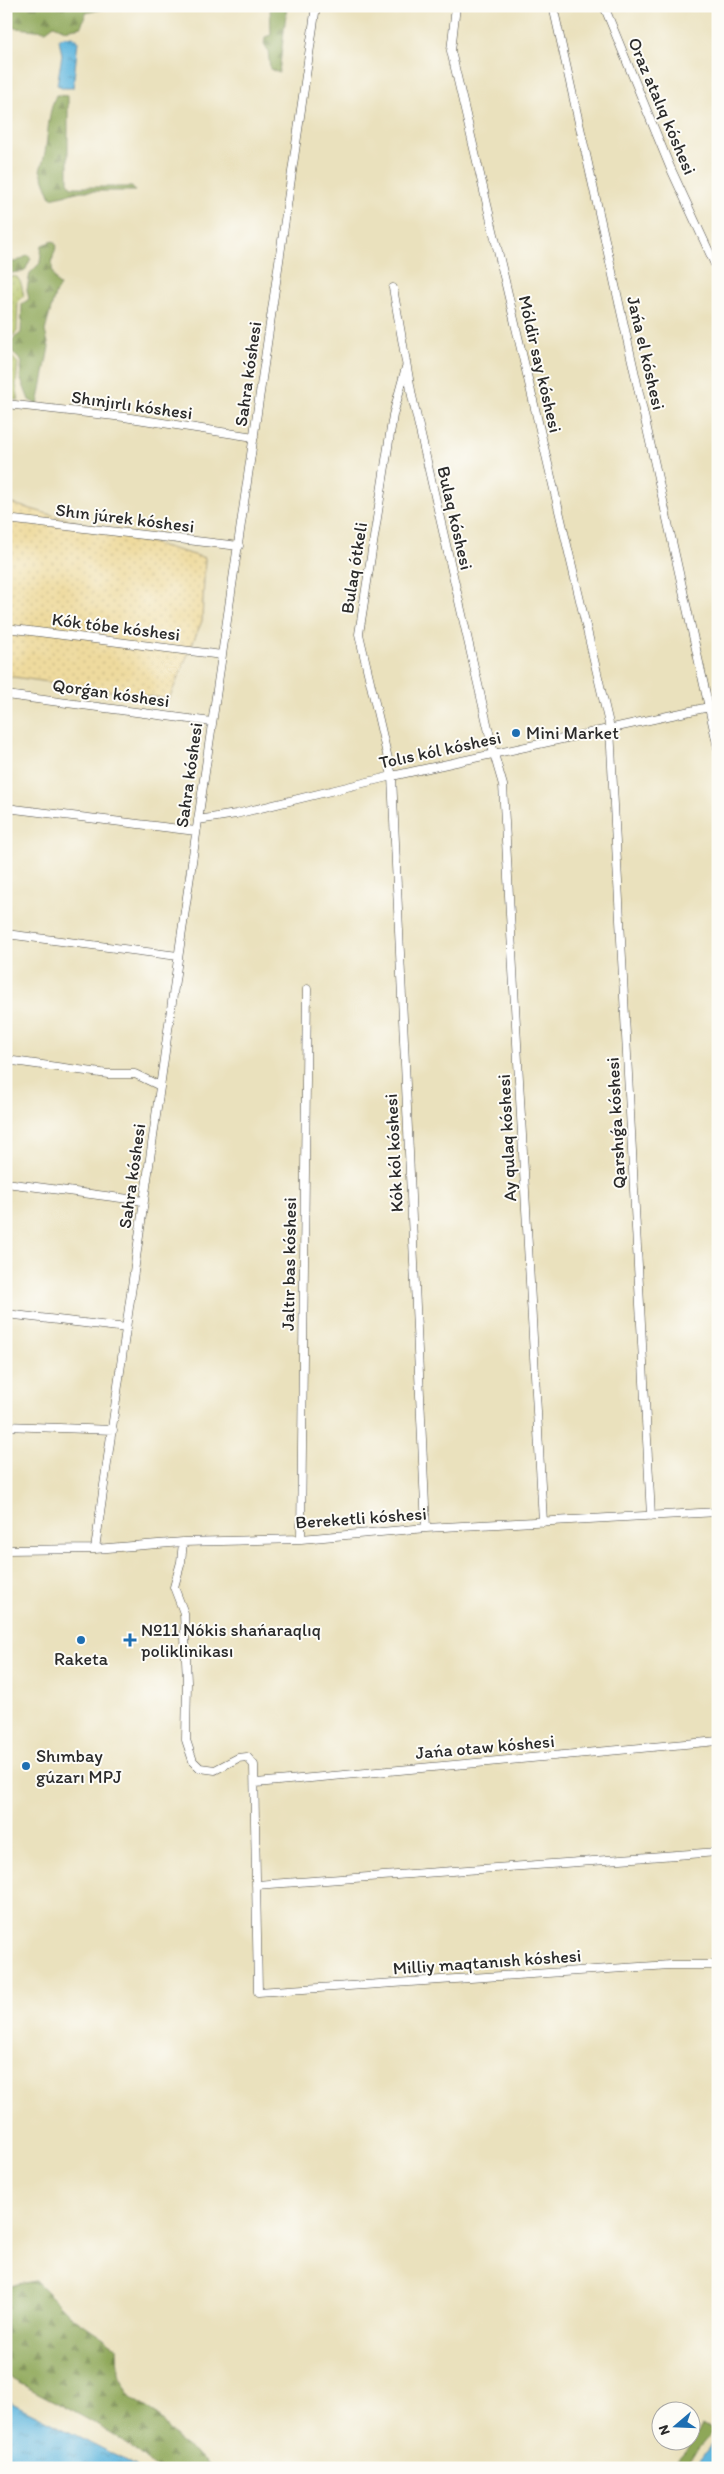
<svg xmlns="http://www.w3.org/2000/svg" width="724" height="2474" font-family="Itim,sans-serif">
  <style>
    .grass { fill: url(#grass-dots); stroke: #6f7647 }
    .forest { fill: url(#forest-firs); stroke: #5c6942 }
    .sand { fill: url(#sand-dots); stroke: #8c8264 }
    .water { fill: url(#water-ripples); stroke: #467184 }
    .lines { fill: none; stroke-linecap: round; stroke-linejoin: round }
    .minor-casing { stroke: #484641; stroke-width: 9 }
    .minor { stroke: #fff; stroke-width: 8 }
    .poi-dot { fill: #1f6fb2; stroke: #fdfcf7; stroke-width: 2 }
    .labels { text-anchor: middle; stroke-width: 4; stroke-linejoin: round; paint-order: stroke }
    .street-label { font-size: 18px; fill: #2b2b2b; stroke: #fdfcf7 }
    .poi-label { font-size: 18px; fill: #2b2b2b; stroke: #fdfcf7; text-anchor: start }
  </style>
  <defs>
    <pattern id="grass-dots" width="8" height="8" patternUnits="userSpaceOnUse" patternTransform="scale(1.25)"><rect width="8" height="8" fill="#b3c163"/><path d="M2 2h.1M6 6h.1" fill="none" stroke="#929d52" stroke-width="1.8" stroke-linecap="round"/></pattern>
    <pattern id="forest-firs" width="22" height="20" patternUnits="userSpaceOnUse" patternTransform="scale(1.25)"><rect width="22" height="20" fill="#8ea759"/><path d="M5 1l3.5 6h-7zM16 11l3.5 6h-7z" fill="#74884a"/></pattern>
    <pattern id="sand-dots" width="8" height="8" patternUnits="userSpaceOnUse" patternTransform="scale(1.25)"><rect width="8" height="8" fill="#eeda9e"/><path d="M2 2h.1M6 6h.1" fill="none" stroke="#cb8" stroke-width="1.8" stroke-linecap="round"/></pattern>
    <pattern id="water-ripples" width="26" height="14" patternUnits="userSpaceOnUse" patternTransform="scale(1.25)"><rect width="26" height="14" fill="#62b7de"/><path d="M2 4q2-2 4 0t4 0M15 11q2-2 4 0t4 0" fill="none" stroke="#5195b4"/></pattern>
  </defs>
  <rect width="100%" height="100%" fill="#fdfcf7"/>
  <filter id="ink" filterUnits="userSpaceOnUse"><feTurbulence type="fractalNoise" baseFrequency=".02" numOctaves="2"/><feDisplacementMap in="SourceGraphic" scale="10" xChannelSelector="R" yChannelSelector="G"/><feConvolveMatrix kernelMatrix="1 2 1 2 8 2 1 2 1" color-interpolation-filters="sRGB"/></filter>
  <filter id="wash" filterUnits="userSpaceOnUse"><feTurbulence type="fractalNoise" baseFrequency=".0096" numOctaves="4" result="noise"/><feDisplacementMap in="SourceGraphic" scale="20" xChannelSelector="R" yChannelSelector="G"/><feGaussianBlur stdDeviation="1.12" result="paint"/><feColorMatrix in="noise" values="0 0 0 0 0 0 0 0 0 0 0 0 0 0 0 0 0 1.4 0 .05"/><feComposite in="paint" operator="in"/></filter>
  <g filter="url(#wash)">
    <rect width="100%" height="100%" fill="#eae1bd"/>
    <path class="grass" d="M 6,276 L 17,277 L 21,283 L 24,296 L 18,302 L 17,332 L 6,341 Z
      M 6,351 L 18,363 L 16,385 L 19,400 L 6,399 Z"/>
    <path class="forest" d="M 6,6 L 114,6 L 86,13 L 81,27 L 65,30 L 54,25 L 46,31 L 6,27 Z
      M 270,6 L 287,6 L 279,73 L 270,69 L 268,50 L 264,45 L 265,37 L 271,35 Z
      M 56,95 L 68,96 L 68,181 L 71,187 L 132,187 L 135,191 L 81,191 L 51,198 L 40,170 C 50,146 45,118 56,95 Z
      M 53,241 L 57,246 C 51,258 49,275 60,286 L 55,294 L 45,331 L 49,347 L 38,405 L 29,400 L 20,377 L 22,362 L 13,353 L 9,342 L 21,333 L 22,304 L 29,299 L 27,290 L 30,273 L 40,263 L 42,245 Z
      M 28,255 L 31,258 L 25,271 L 6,274 L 6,261 L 16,262 Z
      M 36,2281 L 70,2315 L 117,2347 L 118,2373 L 131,2398 L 155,2413 L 178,2441 L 214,2468 L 155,2468 C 118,2430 53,2402 6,2376 L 6,2286 Z
      M 702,2425 L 715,2429 L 682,2468 L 669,2468 L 692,2442 Z"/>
    <path class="sand" d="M 6,502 L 205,558 L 202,621 L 169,699 L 6,676 Z"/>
    <path class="water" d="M 64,37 L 73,37 L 78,41 L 73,88 L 64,88 L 57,85 L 62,55 L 59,39 Z
      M 6,2400 L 135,2465 L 138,2468 L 6,2468 Z
      M 718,2438 L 718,2468 L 693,2468 Z"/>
  </g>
  <g filter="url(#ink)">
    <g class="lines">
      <defs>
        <path id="minor" d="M 456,6 L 451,51 L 610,728 L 651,1516
          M 553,6 L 718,748
          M 604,6 L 670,167 L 718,271
          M 393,288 L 412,396 L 494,754 L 503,785 L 543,1522
          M 406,367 L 393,415 L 359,634 L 392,776 L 426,1528
          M 6,404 L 124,417 L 254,437
          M 6,519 L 239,546
          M 6,628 L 222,655
          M 6,695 L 212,722
          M 6,808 L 196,831
          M 198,820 L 236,814 L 392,776 L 718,705
          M 6,934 L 178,956
          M 6,1060 L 108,1074 L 135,1074 L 160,1086
          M 6,1183 L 144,1201
          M 6,1314 L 127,1328
          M 6,1426 L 113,1430
          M 301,1539 L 307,989
          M 183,1542 L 181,1562 L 174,1587 L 184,1613 L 187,1682 L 186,1740 L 193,1761 L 200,1768 L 215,1770 L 238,1758 L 247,1757 L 254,1765 L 258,1992 L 670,1965 L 718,1965
          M 95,1549 L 181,938 L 316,6
          M 6,1550 L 95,1549 L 183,1542 L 301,1539 L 426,1528 L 718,1512
          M 256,1783 L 718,1741
          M 256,1885 L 718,1852"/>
      </defs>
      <use href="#minor" class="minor-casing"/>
      <use href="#minor" class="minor"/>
    </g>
  </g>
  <g class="poi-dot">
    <circle cx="516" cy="733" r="5"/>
    <circle cx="81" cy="1640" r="5"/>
    <path d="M127.5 1632.5h5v5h5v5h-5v5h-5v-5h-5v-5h5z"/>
    <circle cx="26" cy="1766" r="5"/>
  </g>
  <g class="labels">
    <g class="street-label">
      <text transform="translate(662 106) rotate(67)" y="6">Oraz atalıq kóshesi</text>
      <text transform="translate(646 353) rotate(77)" y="6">Jańa el kóshesi</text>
      <text transform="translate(540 364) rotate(77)" y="6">Móldir say kóshesi</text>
      <text transform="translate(248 374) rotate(-82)" y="6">Sahra kóshesi</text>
      <text transform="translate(132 405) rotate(8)" y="6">Shınjırlı kóshesi</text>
      <text transform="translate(125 518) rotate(7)" y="6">Shın júrek kóshesi</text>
      <text transform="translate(455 518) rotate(77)" y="6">Bulaq kóshesi</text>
      <text transform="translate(354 568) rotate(-81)" y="6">Bulaq ótkeli</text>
      <text transform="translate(116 627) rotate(7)" y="6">Kók tóbe kóshesi</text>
      <text transform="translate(111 693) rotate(8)" y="6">Qorǵan kóshesi</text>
      <text transform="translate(440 750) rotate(-12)" y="6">Tolıs kól kóshesi</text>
      <text transform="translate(189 775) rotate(-82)" y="6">Sahra kóshesi</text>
      <text transform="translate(616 1123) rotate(-93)" y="6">Qarshıǵa kóshesi</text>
      <text transform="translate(507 1138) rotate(-93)" y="6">Ay qulaq kóshesi</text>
      <text transform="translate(394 1153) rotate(-93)" y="6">Kók kól kóshesi</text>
      <text transform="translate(132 1176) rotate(-82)" y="6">Sahra kóshesi</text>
      <text transform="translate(289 1264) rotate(-89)" y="6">Jaltır bas kóshesi</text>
      <text transform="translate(361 1518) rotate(-4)" y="6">Bereketli kóshesi</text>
      <text transform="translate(485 1747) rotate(-5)" y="6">Jańa otaw kóshesi</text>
      <text transform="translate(487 1962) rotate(-4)" y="6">Milliy maqtanısh kóshesi</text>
    </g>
    <g class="poi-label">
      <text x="526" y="739">Mini Market</text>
      <text x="141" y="1636">№11 Nókis shańaraqlıq<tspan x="141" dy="21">poliklinikası</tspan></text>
      <text x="81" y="1665" text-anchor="middle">Raketa</text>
      <text x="36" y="1762">Shımbay<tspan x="36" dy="21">gúzarı MPJ</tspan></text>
    </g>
  </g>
  <rect width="724" height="2474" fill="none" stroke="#fdfcf7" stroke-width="25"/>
  <g transform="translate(676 2426) rotate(251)"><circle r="24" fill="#fdfcf7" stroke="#a9a8a5"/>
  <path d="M0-4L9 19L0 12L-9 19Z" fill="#1f6fb2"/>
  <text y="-8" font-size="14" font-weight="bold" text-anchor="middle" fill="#2b2b2b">N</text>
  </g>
</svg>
